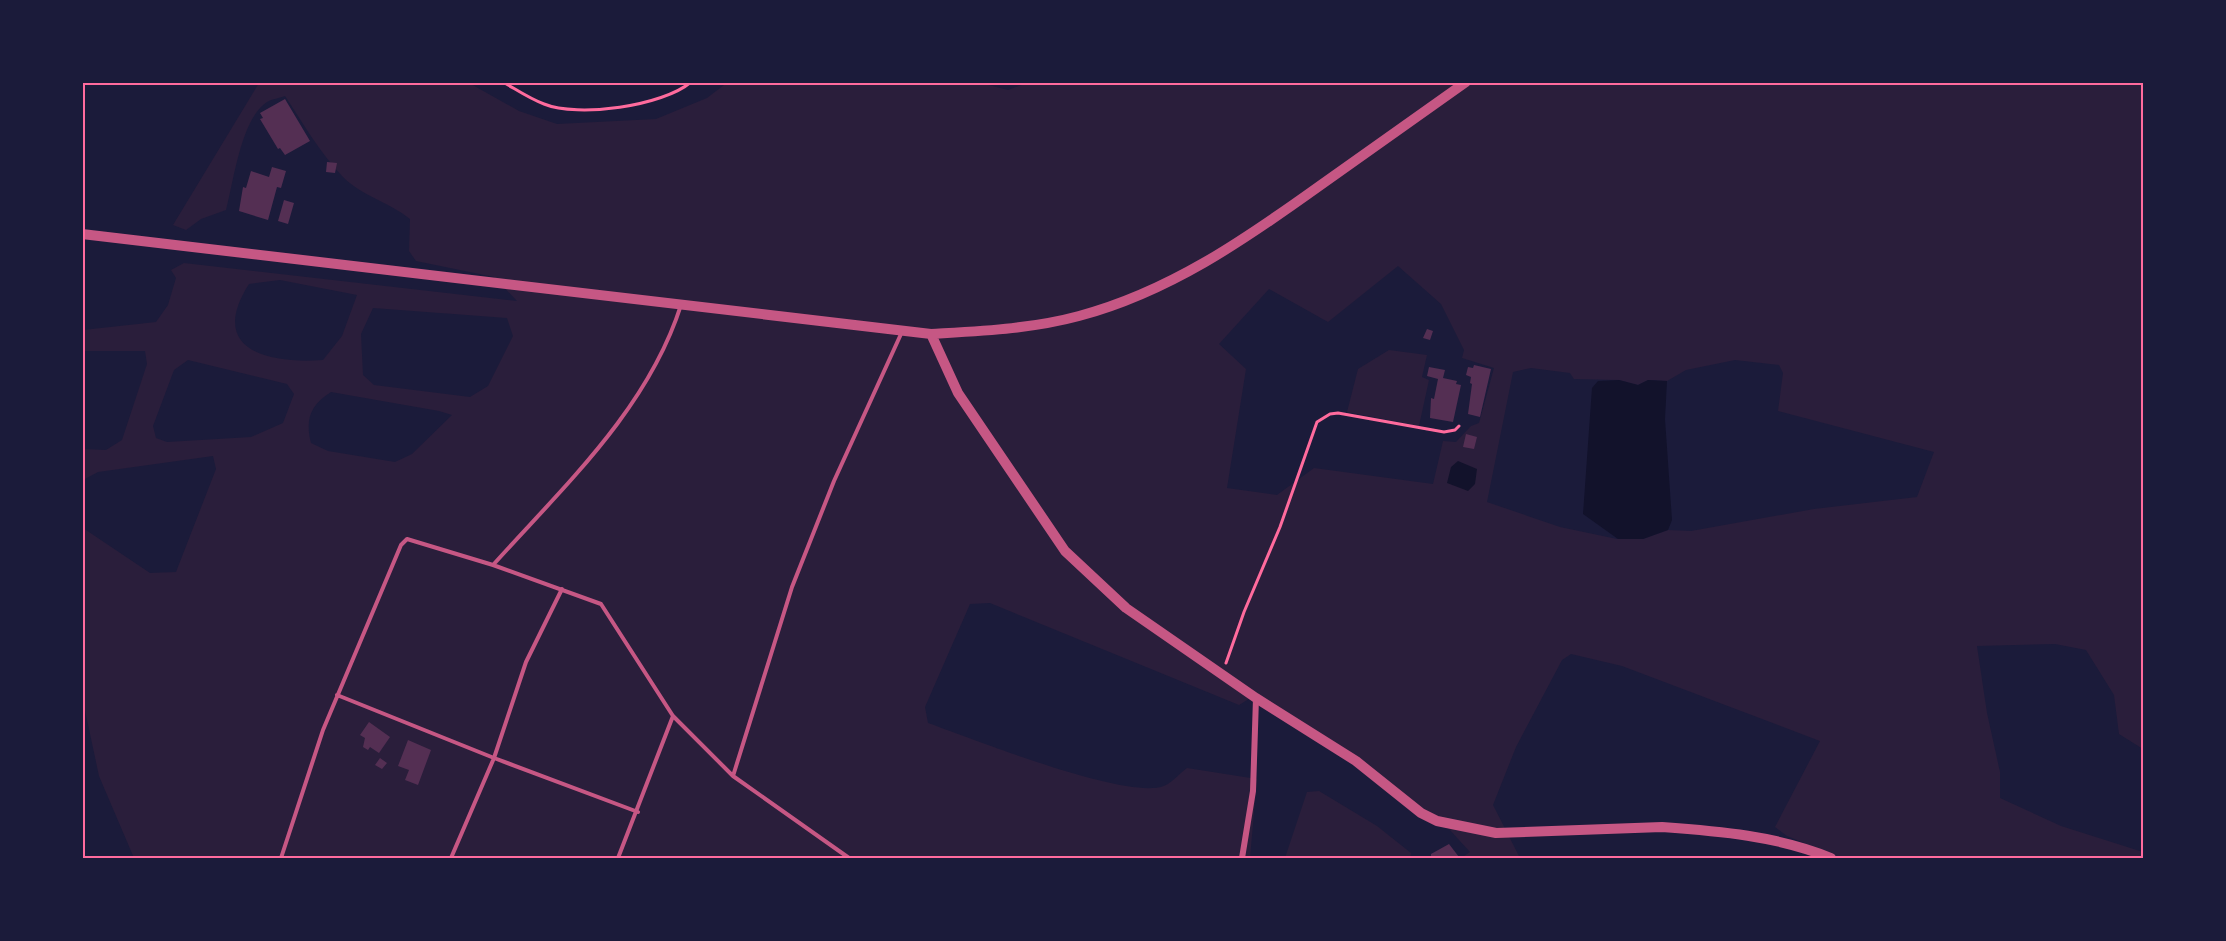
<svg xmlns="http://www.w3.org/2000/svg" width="2226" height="941" font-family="'Alegreya Sans',sans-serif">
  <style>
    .green { fill: #2a1e3b; fill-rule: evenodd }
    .water { fill: #12122b }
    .building { fill: #542f53 }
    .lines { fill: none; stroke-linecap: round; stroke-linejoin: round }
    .path { stroke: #ff6b9d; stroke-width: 3 }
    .service { stroke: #c65784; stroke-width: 4 }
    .minor { stroke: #c65784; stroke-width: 6 }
    .tertiary { stroke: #c65784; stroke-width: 10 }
    .neatline { fill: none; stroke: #ff6b9d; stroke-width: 2 }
  </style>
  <rect width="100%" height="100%" fill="#1b1b3a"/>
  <path class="green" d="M 728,82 L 977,82 L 1008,90 L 1030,82 L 2143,83 L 2143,749 L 2119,734 L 2114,695 L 2086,650 L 2055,644 L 1977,646 L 1987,713 L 2000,772 L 2000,798 L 2061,826 L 2143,852 L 2143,858 L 1841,858 L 1787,836 L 1775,827 L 1820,741 L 1622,666 L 1571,654 L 1562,660 L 1516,747 L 1493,805 L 1520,858 L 1461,858 L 1470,852 L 1449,829 L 1257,694 L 1239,705 L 990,603 L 970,604 L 925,707 L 928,723 C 976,740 1118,797 1161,787 C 1170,785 1180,773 1187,768 L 1257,779 L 1250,858 L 134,858 L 99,776 L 83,701 L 83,528 L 150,573 L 176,572 L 216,469 L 213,456 L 98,472 L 83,480 L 83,449 L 106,450 L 122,440 L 147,364 L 145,351 L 83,351 L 83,330 L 156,322 L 168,305 L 176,278 L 171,270 L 184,263 L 517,301 L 494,277 L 416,261 L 409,251 L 410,219 C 389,202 362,196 343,177 C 320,153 303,123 285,96 C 280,98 272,99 267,102 C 241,119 234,180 226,210 L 201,219 L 186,230 L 173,225 L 259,83 L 469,83 L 519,111 L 557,124 L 656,119 L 707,98 ZM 1398,266 L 1441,304 L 1464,350 L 1462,358 L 1494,368 L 1479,423 L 1471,426 L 1456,442 L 1443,441 L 1433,484 L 1314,468 L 1277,495 L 1227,488 L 1246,369 L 1219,344 L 1269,289 L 1328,322 ZM 280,280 L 357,295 L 342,336 L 323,360 C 268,364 207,350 249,284 ZM 373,308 L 507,318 L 513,336 L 488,386 L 470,397 L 374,385 L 363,375 L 361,334 ZM 188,360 L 287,384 L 294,394 L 283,423 L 251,437 L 167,442 L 156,438 L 153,426 L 174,370 ZM 1735,360 L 1779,365 L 1783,373 L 1778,411 L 1934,452 L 1917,497 L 1814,509 L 1691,531 L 1668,530 L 1643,539 L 1617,539 L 1560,527 L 1487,502 L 1513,372 L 1531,368 L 1570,373 L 1574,379 L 1619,380 L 1638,385 L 1648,380 L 1667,381 L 1686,370 ZM 331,392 L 439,411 L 452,415 L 412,454 L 395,462 L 328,451 L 311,443 C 305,420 310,405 331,392 Z
    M 1389,350 L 1427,355 L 1422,377 L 1429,380 L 1419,426 L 1347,412 L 1358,369 Z
    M 1319,791 L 1377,826 L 1411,853 L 1410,858 L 1285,858 L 1307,792 Z"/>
  <path class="water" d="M 1619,380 L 1638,385 L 1648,380 L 1667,381 L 1665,419 L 1672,520 L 1668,530 L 1643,539 L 1618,539 L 1583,514 L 1592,388 L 1598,381 Z
    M 1458,461 L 1477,469 L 1475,484 L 1468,491 L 1447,483 L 1451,467 Z"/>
  <path class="building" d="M 285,99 L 310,141 L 285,155 L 280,148 L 278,149 L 260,119 L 263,118 L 260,113 Z
    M 327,162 L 337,163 L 335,173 L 326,172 Z
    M 272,167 L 286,171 L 281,188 L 277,187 L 268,220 L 239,211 L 243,187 L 246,188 L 251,171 L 269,177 Z
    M 284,200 L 294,203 L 288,224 L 278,221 Z
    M 1427,329 L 1433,331 L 1430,340 L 1423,338 Z
    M 1474,365 L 1491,369 L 1480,417 L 1468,414 L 1472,384 L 1470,383 L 1471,377 L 1466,375 L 1468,367 L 1473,368 Z
    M 1429,367 L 1445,370 L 1443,378 L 1457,381 L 1456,384 L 1461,385 L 1453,422 L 1430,418 L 1431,398 L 1434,399 L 1438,379 L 1427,376 Z
    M 1466,434 L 1477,437 L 1474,449 L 1463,447 Z
    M 369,722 L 390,737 L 379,753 L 370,747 L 368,750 L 363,747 L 365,738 L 360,735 Z
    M 408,740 L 431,750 L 418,785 L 405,780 L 409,770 L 398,766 Z
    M 380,758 L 387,763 L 382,769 L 375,765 Z
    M 1449,844 L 1459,857 L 1431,858 L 1431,854 Z"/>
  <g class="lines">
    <path class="path" d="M 503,82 C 517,90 530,99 544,104 C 578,118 663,106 691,82
      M 1226,663 L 1244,612 L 1280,527 L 1317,422 L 1330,414 L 1338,413 L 1444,432 L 1455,430 L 1459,426"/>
    <path class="service" d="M 493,565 C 564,486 648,409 681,305
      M 337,695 L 494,758 L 638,812
      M 733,776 L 792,587 L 834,481 L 901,334
      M 281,858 L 323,730 L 401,545 L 407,539 L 493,565 L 601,604 L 673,716 L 733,776 L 849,858
      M 451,858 L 494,758 L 526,662 L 562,589
      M 618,858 L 673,716"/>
    <path class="minor" d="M 1242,858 L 1253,791 L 1256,698"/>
    <path class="tertiary" d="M 82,234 L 931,334 C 981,331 1031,329 1079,316 C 1169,292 1244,240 1318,187 C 1367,152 1417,117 1466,82
      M 931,334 L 958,393 L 1065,551 L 1126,608 L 1256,698 L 1356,761 L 1421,813 L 1437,821 L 1496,833 L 1662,827 C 1718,831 1778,836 1831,858"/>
  </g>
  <rect width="2226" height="941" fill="none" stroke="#1b1b3a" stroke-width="168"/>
  <rect x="84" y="84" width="2058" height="773" class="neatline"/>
</svg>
